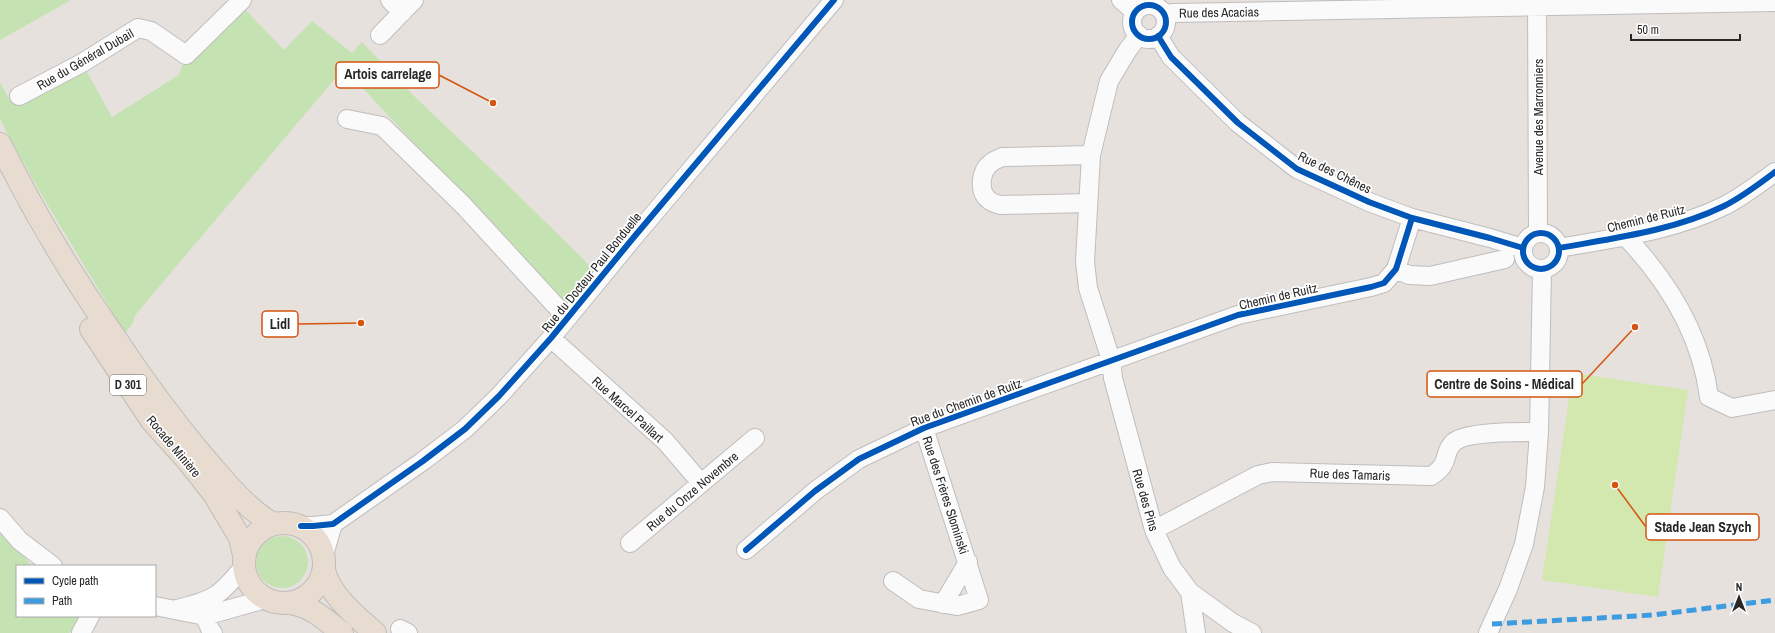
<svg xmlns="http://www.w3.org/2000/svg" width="1775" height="633" font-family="'Archivo Narrow',sans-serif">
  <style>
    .green { fill: #c5e3b2 }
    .pitch { fill: #d2e8af }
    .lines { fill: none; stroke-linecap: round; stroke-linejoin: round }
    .minor-casing { stroke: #bfbdbe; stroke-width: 20 }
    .highway-casing { stroke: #bfbdbb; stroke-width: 24 }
    .minor { stroke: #fbfafa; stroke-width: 18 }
    .highway { stroke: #e8dcd1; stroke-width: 22 }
    .quiet { stroke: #3d9ce0; stroke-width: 5; stroke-dasharray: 10 5; stroke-linecap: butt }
    .cycleway-casing { stroke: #fff; stroke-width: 8 }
    .cycleway { stroke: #0057b8; stroke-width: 6 }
    .labels { text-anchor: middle; stroke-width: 3.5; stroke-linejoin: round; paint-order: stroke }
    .shield { fill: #fff; stroke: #686868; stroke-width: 1 }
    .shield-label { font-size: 12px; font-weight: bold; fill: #272727 }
    .street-label { font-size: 13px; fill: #272727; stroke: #fff }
    .leader { fill: none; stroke: #d5540f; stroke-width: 1.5 }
    .callout-dot { fill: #d5540f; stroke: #fff; stroke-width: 1.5 }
    .callout { fill: #fff; stroke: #d5540f; stroke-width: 1.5 }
    .callout-label { font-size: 14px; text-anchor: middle; font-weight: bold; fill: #272727 }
  </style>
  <rect width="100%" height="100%" fill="#e6e1dc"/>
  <path class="green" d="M 0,0 L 71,0 L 0,40 Z
    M 239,3 L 284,50 L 312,21 L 352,53 L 362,42 L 416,98 L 511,188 L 601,277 L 572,312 L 344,68 L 136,314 L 131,326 L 125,333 L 41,194 L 7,133 L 0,118 L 0,83 L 10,100 L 82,63 L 112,117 L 179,75 L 186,55 Z
    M 0,530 L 32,566 L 17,566 L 17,616 L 79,616 L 76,626 L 69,633 L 0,633 Z
    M256 562a26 26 0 1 1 52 0a26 26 0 1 1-52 0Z"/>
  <path class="pitch" d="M 1573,373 L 1688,390 L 1658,597 L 1542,580 Z"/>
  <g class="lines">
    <defs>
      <path id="minor" d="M 390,0 L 402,13
        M 1121,0 L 1135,12
        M 1537,0 L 1538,233
        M1132 22a17 17 0 1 1 34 0a17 17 0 1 1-34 0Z
        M 1164,14 L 1174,13 L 1775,2
        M 380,35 L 414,0
        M 1139,35 L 1127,51 L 1109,81 L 1091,155 L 1085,262 L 1088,288 L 1111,360 L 1113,378 L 1154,530 L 1172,568 L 1190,592 L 1196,633
        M 1158,36 L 1171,57 L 1238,123 L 1297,169 L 1369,202 L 1412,218 L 1490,238 L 1523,248
        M 19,96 L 82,63 L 138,28 L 151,31 L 186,55 L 242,0
        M 347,119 L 382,126 L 463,205 L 567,318
        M 1088,203 L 1001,205 C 997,204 992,203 989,200 C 978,192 980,171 991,163 C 994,160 999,159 1002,157 L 1091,155
        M1523 251a18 18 0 1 1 36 0a18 18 0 1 1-36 0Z
        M 1625,236 C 1668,281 1701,334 1709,397 L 1732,408 L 1775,400
        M 1559,248 C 1614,238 1673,231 1724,206 C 1742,197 1759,184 1775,172
        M 1396,269 L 1409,275 L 1430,276 L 1505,259
        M 551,338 L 665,441 L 701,483
        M 0,518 L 20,541 L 53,566
        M 301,526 L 313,526 L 333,524 L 423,461 L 465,429 L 499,396 L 551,338 L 634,237 L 834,0
        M 1154,530 L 1258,475 L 1272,472 L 1431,476 C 1452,463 1442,452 1454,442 C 1467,431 1521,432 1539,432
        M 630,543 L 755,438
        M 746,550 L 815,491 L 859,459 L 924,428 L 1238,315 L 1371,287 L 1384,283 L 1396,269 L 1412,218
        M 324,555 L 333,524
        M 893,581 L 919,599 L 957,606 L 979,600 L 924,428
        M 1190,592 L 1233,623 L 1252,633
        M 943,604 L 968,562
        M 200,605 L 211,631 L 213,633
        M 155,606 L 205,616 L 265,599
        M 177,609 C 214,600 220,596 244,566
        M 400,629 L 408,633
        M 81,633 L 90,616
        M 1488,633 L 1508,589 L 1524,544 L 1535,487 L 1539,432 L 1542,269"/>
      <path id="highway" d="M 0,144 C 33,211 71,275 114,336 C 141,377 170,417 202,455 C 224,480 244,507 273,524
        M 91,329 L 152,421 L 188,461 L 214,494 L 240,538 L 244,555
        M244 563a40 40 0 1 1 80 0a40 40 0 1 1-80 0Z
        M 324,570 C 330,596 356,616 375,633
        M 290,603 C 313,607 324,619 342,633"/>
    </defs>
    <use href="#minor" class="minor-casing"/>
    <use href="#highway" class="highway-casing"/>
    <use href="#minor" class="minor"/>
    <use href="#highway" class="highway"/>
    <path class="quiet" d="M 1492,624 L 1653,615 L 1775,600"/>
    <defs>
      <path id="cycleway" d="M1132 22a17 17 0 1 1 34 0a17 17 0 1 1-34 0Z
        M 1158,36 L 1171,57 L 1238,123 L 1297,169 L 1369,202 L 1412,218 L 1490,238 L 1523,248
        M1523 251a18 18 0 1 1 36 0a18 18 0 1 1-36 0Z
        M 1559,248 C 1614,238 1673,231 1724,206 C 1742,197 1759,184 1775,172
        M 301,526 L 313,526 L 333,524 L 423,461 L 465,429 L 499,396 L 551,338 L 634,237 L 834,0
        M 746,550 L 815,491 L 859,459 L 924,428 L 1238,315 L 1371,287 L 1384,283 L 1396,269 L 1412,218"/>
    </defs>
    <use href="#cycleway" class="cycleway-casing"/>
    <use href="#cycleway" class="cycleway"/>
  </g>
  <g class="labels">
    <rect class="shield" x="110" y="375" width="36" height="20" rx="3"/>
    <g class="shield-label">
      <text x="128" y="389">D 301</text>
    </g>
    <g class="street-label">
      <text transform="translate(1219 12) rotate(-1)" y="5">Rue des Acacias</text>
      <text transform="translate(85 59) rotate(-30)" y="5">Rue du Général Dubail</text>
      <text transform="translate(1538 117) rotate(-90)" y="5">Avenue des Marronniers</text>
      <text transform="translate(1335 172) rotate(26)" y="5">Rue des Chênes</text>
      <text transform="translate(1646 218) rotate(-14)" y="5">Chemin de Ruitz</text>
      <text transform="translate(591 272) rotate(-51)" y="5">Rue du Docteur Paul Bonduelle</text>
      <text transform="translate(1278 296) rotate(-13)" y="5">Chemin de Ruitz</text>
      <text transform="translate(966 402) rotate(-20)" y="5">Rue du Chemin de Ruitz</text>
      <text transform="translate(628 409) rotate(42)" y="5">Rue Marcel Paillart</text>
      <text transform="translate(174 446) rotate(50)" y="5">Rocade Minière</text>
      <text transform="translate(1350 474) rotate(2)" y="5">Rue des Tamaris</text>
      <text transform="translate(692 491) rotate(-40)" y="5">Rue du Onze Novembre</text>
      <text transform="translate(946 495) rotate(72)" y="5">Rue des Frères Slominski</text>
      <text transform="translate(1146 500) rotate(74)" y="5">Rue des Pins</text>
    </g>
  </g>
  <path class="leader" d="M493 103L439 75M361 323L298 324M1635 327L1582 384M1615 485L1646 527"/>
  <g class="callout-dot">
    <circle cx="493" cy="103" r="4"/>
    <circle cx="361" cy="323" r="4"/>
    <circle cx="1635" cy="327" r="4"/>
    <circle cx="1615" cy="485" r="4"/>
  </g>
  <g class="callout">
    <rect x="336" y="62" width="103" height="26" rx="4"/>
    <rect x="262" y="311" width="36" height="26" rx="4"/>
    <rect x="1427" y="371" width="155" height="26" rx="4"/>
    <rect x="1646" y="514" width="113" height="26" rx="4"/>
  </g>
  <g class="callout-label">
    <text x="388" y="79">Artois carrelage</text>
    <text x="280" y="329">Lidl</text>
    <text x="1504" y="389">Centre de Soins - Médical</text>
    <text x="1703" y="532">Stade Jean Szych</text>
  </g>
  <rect x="16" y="565" width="140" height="52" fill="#ffffff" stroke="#a9a9a9"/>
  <rect x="24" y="578" width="20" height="6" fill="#0057b8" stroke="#a9a9a9"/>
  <text x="52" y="585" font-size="12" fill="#272727">Cycle path</text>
  <rect x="24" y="598" width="20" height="6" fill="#3d9ce0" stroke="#a9a9a9"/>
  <text x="52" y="605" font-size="12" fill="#272727">Path</text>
  <g transform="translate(1739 597)" stroke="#ffffff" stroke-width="3" paint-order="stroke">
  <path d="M0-3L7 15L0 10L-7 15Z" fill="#272727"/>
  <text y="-6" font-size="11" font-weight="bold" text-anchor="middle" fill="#272727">N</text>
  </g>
  <path d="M1631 34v6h109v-6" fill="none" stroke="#272727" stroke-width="2"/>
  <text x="1637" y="34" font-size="12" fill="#272727" stroke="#ffffff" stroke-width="3" paint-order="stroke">50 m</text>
</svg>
